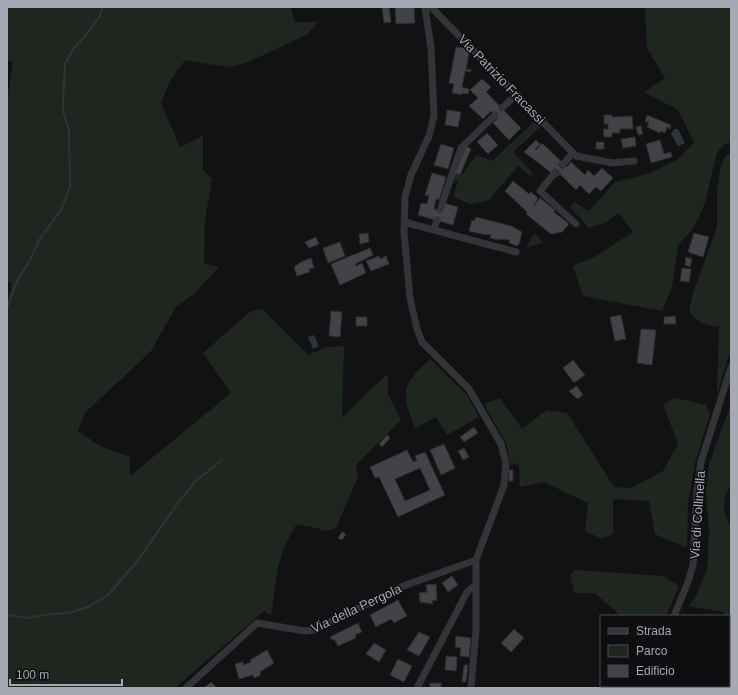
<svg xmlns="http://www.w3.org/2000/svg" width="738" height="695" font-family="Arial,sans-serif">
  <style>
    .green { fill: #1f2620 }
    .water { fill: #2d353b }
    .lines { fill: none; stroke-linecap: round; stroke-linejoin: round }
    .stream { stroke: #2d353b; stroke-width: 2 }
    .building { fill: #424347; stroke: #2d2d30; fill-rule: evenodd }
    .street-tunnel { stroke: #2f3034; stroke-width: 7; stroke-dasharray: 7 3.5; stroke-linecap: butt }
    .street { stroke: #343438; stroke-width: 7 }
    .labels { text-anchor: middle; stroke-width: 3; stroke-linejoin: round; paint-order: stroke }
    .street-label { font-size: 13px; fill: #a5a9b3; stroke: #0e0d0f }
  </style>
  <rect width="100%" height="100%" fill="#121214"/>
  <path class="green" d="M 7,7 L 290,7 L 295,22 L 318,22 L 306,35 L 246,63 L 227,67 L 185,60 L 170,81 L 161,103 L 180,147 L 203,136 L 203,170 L 212,179 L 205,219 L 204,263 L 219,267 L 194,294 L 176,307 L 151,351 L 85,413 L 78,431 L 100,446 L 130,457 L 130,476 L 231,393 L 203,353 L 250,312 L 262,309 L 308,355 L 327,347 L 344,346 L 342,418 L 375,385 L 388,374 L 388,394 L 401,420 L 356,465 L 358,477 L 336,528 L 325,531 L 313,527 L 296,525 L 284,547 L 278,567 L 271,615 L 264,611 L 175,688 L 7,688 L 7,297 L 11,291 L 11,282 L 7,282 L 7,101 L 13,63 L 7,60 Z
    M 645,7 L 731,7 L 731,142 L 724,144 L 717,153 L 705,203 L 699,217 L 692,230 L 678,245 L 672,287 L 662,311 L 583,296 L 573,266 L 596,256 L 633,232 L 619,213 L 605,223 L 589,228 L 570,207 L 574,202 L 589,211 L 615,182 L 648,174 L 677,160 L 694,142 L 678,110 L 644,92 L 665,78 L 647,48 Z
    M 534,122 L 540,127 L 513,152 L 533,173 L 530,176 L 518,166 L 489,200 L 470,204 L 453,197 L 458,181 L 452,179 L 455,173 L 462,175 L 476,155 L 492,161 Z
    M 731,153 L 731,348 L 717,395 L 719,326 C 707,327 696,322 689,311 L 693,293 L 717,227 L 717,189 L 721,166 L 726,155 Z
    M 534,233 L 543,242 L 526,248 Z
    M 430,359 L 467,395 L 479,417 L 447,435 L 436,417 L 415,428 C 401,393 401,385 430,359 Z
    M 500,398 L 522,429 L 547,410 L 567,413 L 614,487 L 631,488 L 663,471 L 678,444 L 663,404 L 676,398 L 706,405 L 710,414 L 695,463 L 688,503 L 687,548 L 655,534 L 649,501 L 613,499 L 613,534 L 602,539 L 585,531 L 588,503 L 544,482 L 520,487 L 519,465 L 510,463 L 507,445 L 484,404 Z
    M 731,404 L 731,487 C 722,495 722,517 731,525 L 731,628 L 729,629 L 729,616 L 726,616 L 723,612 L 689,606 L 697,594 L 707,569 L 709,531 L 706,493 L 709,464 Z
    M 575,570 L 663,576 L 679,586 L 666,616 L 621,616 L 595,593 L 574,593 L 570,575 Z
    M 729,644 L 731,647 L 731,688 L 690,688 L 689,686 L 729,686 Z
    M 601,684 L 601,686 L 635,686 L 634,688 L 599,688 Z"/>
  <path class="water" d="M 674,129 L 678,129 L 685,143 L 678,146 L 671,134 Z
    M 314,335 L 319,346 L 313,349 L 308,337 Z"/>
  <g class="lines">
    <path class="stream" d="M 7,309 L 16,283 L 30,260 L 39,240 L 61,210 L 70,187 L 69,130 L 63,111 L 63,102 L 65,64 L 73,49 L 86,35 L 99,17 L 103,7
      M 7,615 L 27,618 L 50,614 L 68,613 L 88,607 L 108,595 L 139,559 L 177,504 L 197,480 L 222,460"/>
  </g>
  <path class="building" d="M 382,7 L 389,7 L 391,22 L 384,23 Z
    M 395,7 L 414,7 L 415,23 L 396,24 Z
    M 456,47 L 464,48 L 469,53 L 466,69 L 471,70 L 471,72 L 465,71 L 462,87 L 469,89 L 468,94 L 462,93 L 462,95 L 452,93 L 454,84 L 449,83 Z
    M 482,79 L 491,87 L 486,92 L 521,128 L 509,140 L 493,123 L 498,118 L 491,111 L 483,119 L 469,106 L 478,98 L 470,90 Z
    M 447,110 L 461,112 L 458,127 L 445,125 Z
    M 604,115 L 612,115 L 612,117 L 632,116 L 633,129 L 620,129 L 620,133 L 612,133 L 612,137 L 604,137 L 603,129 L 608,129 L 608,124 L 604,124 Z
    M 647,115 L 671,125 L 670,129 L 667,127 L 665,133 L 661,131 L 660,133 L 647,127 L 649,123 L 645,121 Z
    M 641,126 L 643,134 L 638,135 L 636,127 Z
    M 487,133 L 498,145 L 488,154 L 477,142 Z
    M 635,137 L 636,146 L 623,148 L 621,139 Z
    M 536,140 L 540,144 L 535,149 L 536,150 L 542,143 L 567,167 L 571,162 L 585,175 L 588,170 L 594,176 L 602,168 L 613,178 L 601,191 L 596,187 L 589,194 L 580,185 L 576,190 L 560,174 L 557,177 L 524,152 Z
    M 660,140 L 664,154 L 671,152 L 672,157 L 651,163 L 646,144 Z
    M 596,142 L 604,142 L 604,149 L 596,149 Z
    M 441,144 L 454,148 L 448,169 L 434,165 Z
    M 466,146 L 471,149 L 460,175 L 455,173 Z
    M 432,173 L 446,177 L 439,200 L 436,199 L 434,209 L 441,211 L 444,203 L 458,207 L 453,225 L 418,215 L 421,203 L 427,204 L 429,196 L 425,195 Z
    M 513,181 L 529,194 L 531,192 L 538,198 L 534,206 L 540,198 L 555,210 L 554,212 L 569,224 L 562,232 L 551,234 L 526,214 L 527,212 L 505,191 Z
    M 476,217 L 511,226 L 522,232 L 519,244 L 517,246 L 509,243 L 510,240 L 499,239 L 499,240 L 490,238 L 491,235 L 481,234 L 469,231 L 472,220 L 474,221 Z
    M 368,233 L 369,242 L 360,244 L 359,234 Z
    M 694,233 L 709,237 L 703,257 L 688,252 Z
    M 316,237 L 319,244 L 309,248 L 305,242 Z
    M 340,242 L 345,256 L 328,263 L 323,248 Z
    M 370,248 L 373,255 L 355,264 L 356,266 L 362,263 L 366,273 L 340,285 L 331,264 Z
    M 379,256 L 380,259 L 386,256 L 389,264 L 371,271 L 366,261 Z
    M 686,257 L 692,259 L 690,267 L 685,265 Z
    M 311,258 L 314,268 L 309,269 L 310,272 L 297,276 L 294,267 L 301,262 Z
    M 682,268 L 691,269 L 689,282 L 680,281 Z
    M 331,311 L 342,312 L 340,337 L 329,336 Z
    M 621,315 L 626,339 L 615,341 L 610,317 Z
    M 675,316 L 676,324 L 664,324 L 664,317 Z
    M 356,317 L 367,317 L 367,326 L 356,326 Z
    M 641,329 L 656,330 L 652,365 L 637,363 Z
    M 573,360 L 585,375 L 574,383 L 563,368 Z
    M 577,386 L 583,395 L 577,399 L 569,391 Z
    M 474,427 L 478,433 L 464,442 L 460,437 Z
    M 387,435 L 390,438 L 382,447 L 379,444 Z
    M 444,444 L 455,468 L 441,475 L 430,450 Z
    M 464,448 L 469,457 L 463,460 L 458,451 Z
    M 407,450 L 413,462 L 417,460 L 415,456 L 425,452 L 445,495 L 398,517 L 379,477 L 375,478 L 370,467 ZM 420,468 L 430,490 L 405,501 L 395,479 Z
    M 509,470 L 513,470 L 513,481 L 509,481 Z
    M 342,532 L 346,534 L 342,540 L 338,538 Z
    M 452,576 L 458,585 L 448,592 L 442,583 Z
    M 436,584 L 437,600 L 432,601 L 433,604 L 420,602 L 419,593 L 427,592 L 426,585 Z
    M 398,600 L 407,616 L 394,623 L 391,619 L 376,627 L 370,615 Z
    M 358,623 L 362,632 L 355,635 L 356,638 L 338,646 L 334,639 L 332,640 L 330,637 Z
    M 514,629 L 524,638 L 511,652 L 501,643 Z
    M 419,632 L 430,637 L 419,656 L 407,650 Z
    M 456,636 L 471,638 L 469,657 L 460,656 L 461,648 L 455,647 Z
    M 374,643 L 386,650 L 379,662 L 366,654 Z
    M 267,650 L 274,663 L 260,672 L 261,675 L 254,678 L 253,675 L 239,679 L 235,664 L 243,662 L 244,665 L 251,662 L 250,660 Z
    M 446,656 L 457,657 L 456,671 L 445,670 Z
    M 398,659 L 412,666 L 404,682 L 390,675 Z
    M 464,665 L 468,665 L 466,682 L 462,682 Z
    M 211,682 L 217,688 L 204,688 Z
    M 430,683 L 441,683 L 441,688 L 430,688 Z"/>
  <g class="lines">
    <path class="street-tunnel" d="M 553,175 L 564,163"/>
    <path class="street" d="M 425,7 L 431,48 L 434,116 L 429,136 L 411,175 L 405,197 L 404,232 L 410,298 L 417,329 L 422,342 L 469,389 L 501,444 L 506,463 L 504,485 L 476,560 L 476,630 L 471,688
      M 431,7 L 576,156 L 613,163 L 634,161
      M 502,108 L 517,94
      M 564,163 L 573,153
      M 553,175 L 540,191 L 576,224
      M 440,210 L 461,148 L 495,115
      M 404,222 L 516,252
      M 434,230 L 437,220
      M 674,616 L 688,582 L 693,565 L 697,491 L 701,462 L 731,367
      M 186,688 L 257,623 L 305,631 L 314,630 L 406,585 L 476,560
      M 417,688 L 467,592 L 476,584
      M 642,688 L 643,686"/>
  </g>
  <g class="labels">
    <g class="street-label">
      <text transform="translate(502 79) rotate(46)" y="5">Via Patrizio Fracassi</text>
      <text transform="translate(697 515) rotate(-86)" y="5">Via di Collinella</text>
      <text transform="translate(356 608) rotate(-25)" y="5">Via della Pergola</text>
    </g>
  </g>
  <rect width="738" height="695" fill="none" stroke="#a5a9b3" stroke-width="16"/>
  <rect x="600" y="615" width="130" height="72" fill="#0e0d0f" stroke="#4a4b51"/>
  <rect x="608" y="628" width="20" height="6" fill="#343438" stroke="#4a4b51"/>
  <text x="636" y="635" font-size="12" fill="#a5a9b3">Strada</text>
  <rect x="608" y="645" width="20" height="12" fill="#1f2620" stroke="#4a4b51"/>
  <text x="636" y="655" font-size="12" fill="#a5a9b3">Parco</text>
  <rect x="608" y="665" width="20" height="12" fill="#424347" stroke="#4a4b51"/>
  <text x="636" y="675" font-size="12" fill="#a5a9b3">Edificio</text>
  <path d="M10 679v6h112v-6" fill="none" stroke="#a5a9b3" stroke-width="2"/>
  <text x="16" y="679" font-size="12" fill="#a5a9b3" stroke="#0e0d0f" stroke-width="3" paint-order="stroke">100 m</text>
</svg>
